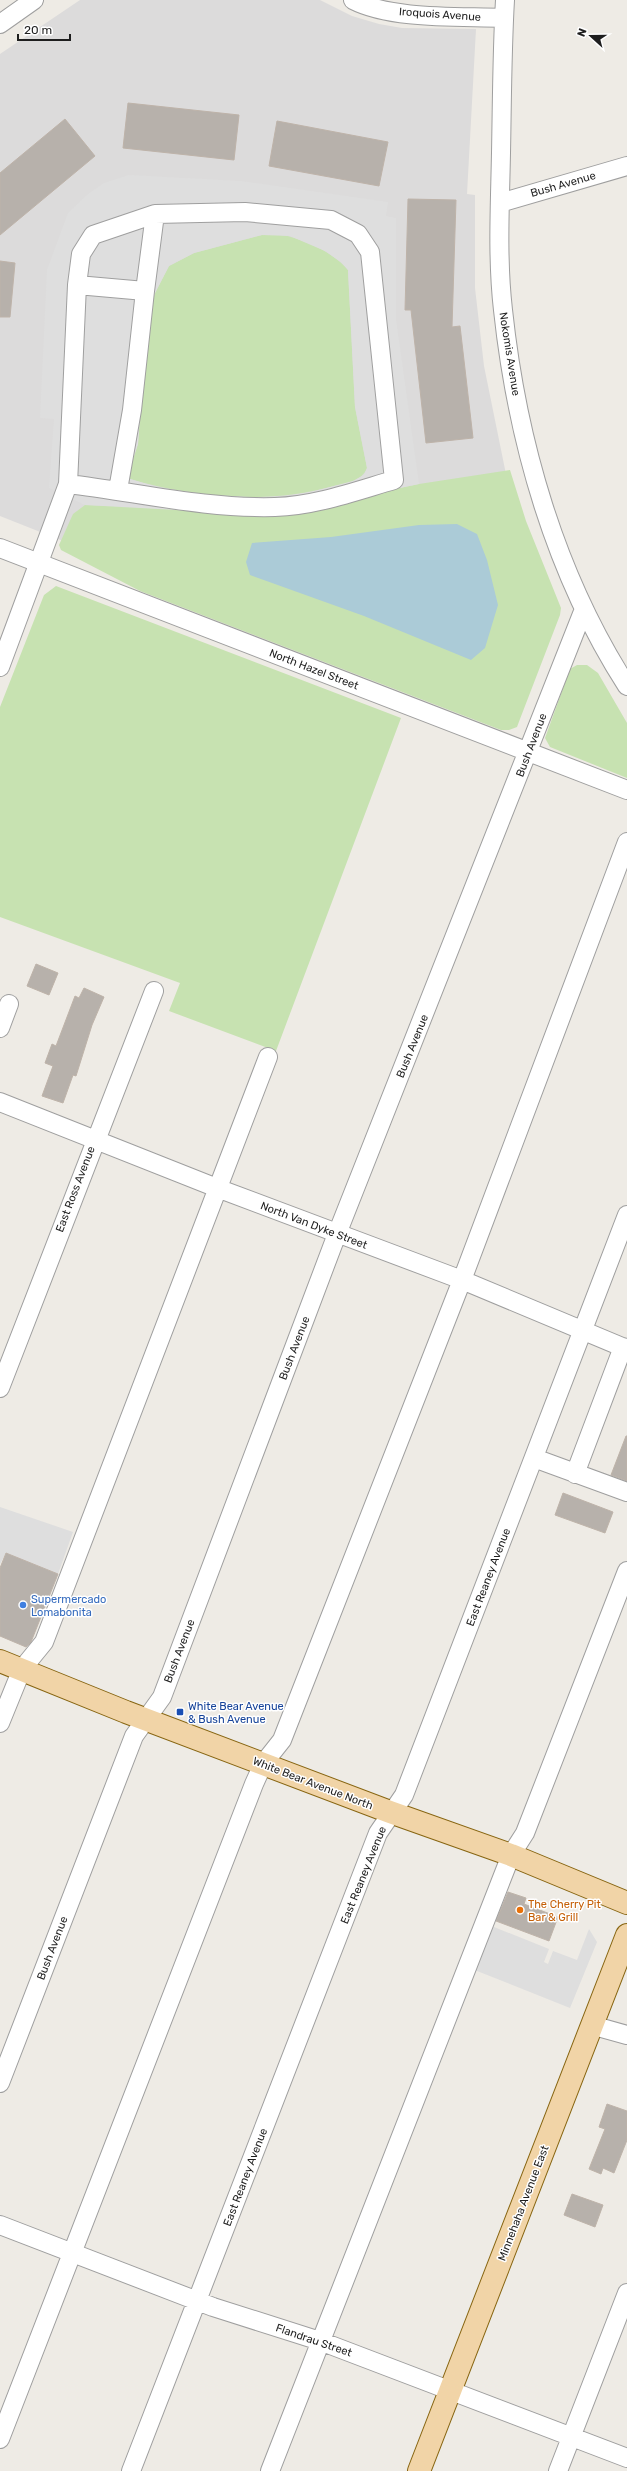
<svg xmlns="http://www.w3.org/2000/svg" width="627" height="2471" font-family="Rubik,sans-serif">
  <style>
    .residential { fill: #dcdbdb }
    .grass { fill: #c7e2b1 }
    .parking { fill: #dedede; fill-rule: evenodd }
    .water { fill: #abcbd7 }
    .building { fill: #b7b1ab; stroke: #beb3a9 }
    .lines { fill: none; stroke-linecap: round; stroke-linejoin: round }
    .minor-casing { stroke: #9f9f9f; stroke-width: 20 }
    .major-casing { stroke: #876511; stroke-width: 24 }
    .minor { stroke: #fff; stroke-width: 18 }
    .major { stroke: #f1d4a7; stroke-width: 22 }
    .shop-dot { fill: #3f7fe0; stroke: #fff; stroke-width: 1.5 }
    .transit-dot { fill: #1a4fb4; stroke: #fff; stroke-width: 1.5 }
    .food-dot { fill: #e8710a; stroke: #fff; stroke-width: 1.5 }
    .labels { text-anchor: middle; stroke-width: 3; stroke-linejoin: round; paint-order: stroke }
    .street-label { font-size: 11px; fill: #1e1e1e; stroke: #fff }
    .shop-label { font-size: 11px; fill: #366cbe; stroke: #fff; text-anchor: start }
    .transit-label { font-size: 11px; fill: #164399; stroke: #fff; text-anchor: start }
    .food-label { font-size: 11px; fill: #c56008; stroke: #fff; text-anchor: start }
  </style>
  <rect width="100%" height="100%" fill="#eeebe5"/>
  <path class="residential" d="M 80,0 L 320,0 L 352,16 L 379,24 L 402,28 L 476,29 L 467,194 L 475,195 L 475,288 L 484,366 L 509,489 L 68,543 L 0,516 L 0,54 Z"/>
  <path class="grass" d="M 262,235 C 271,235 282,234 291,237 C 310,242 335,254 348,270 L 355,407 L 367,468 C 362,481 347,483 334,486 C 266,505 194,498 126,478 L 138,444 L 147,317 L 155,293 L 169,266 L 194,253 Z
    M 510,470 L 526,521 L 561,608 L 560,615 L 520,719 L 517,727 L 509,730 L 501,730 L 140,591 L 61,550 L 59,545 L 73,514 L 85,505 L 147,507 L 366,495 L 419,484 Z
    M 56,586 L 401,718 L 276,1051 L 169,1011 L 180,983 L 0,917 L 0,707 L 44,595 Z
    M 577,665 L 587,665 L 598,673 L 627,723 L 627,778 L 550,747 L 545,738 L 570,669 Z"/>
  <path class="parking" d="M 129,175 L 241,181 L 388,202 L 386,216 L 396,218 L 396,319 L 419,484 L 366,495 L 323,509 L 286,516 L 85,505 L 49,488 L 54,419 L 40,418 L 47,270 L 68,213 L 88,194 L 104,183 ZM 262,235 L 290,236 L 325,251 L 342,263 L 348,270 L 355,407 L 367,468 L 364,475 L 353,481 L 311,492 L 274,498 L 212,495 L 160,488 L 127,478 L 138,444 L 147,317 L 155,293 L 169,266 L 194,253 Z
    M 0,1507 L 73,1532 L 58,1574 L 6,1553 L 0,1564 Z
    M 489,1925 L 549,1949 L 544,1962 L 548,1964 L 553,1951 L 577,1960 L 589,1929 L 597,1942 L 570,2008 L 472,1969 Z"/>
  <path class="water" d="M 457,524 L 477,534 L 487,560 L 498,605 L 485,648 L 471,660 L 364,616 L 250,575 L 246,562 L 252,543 L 331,537 L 419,525 Z"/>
  <path class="building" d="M 128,103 L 239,115 L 234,160 L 123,148 Z
    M 65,119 L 95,156 L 0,235 L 0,173 Z
    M 277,121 L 388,142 L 379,186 L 269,166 Z
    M 408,199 L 456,200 L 452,327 L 460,326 L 473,438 L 426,443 L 411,310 L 405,310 Z
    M 0,261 L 15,263 L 10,317 L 0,317 Z
    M 36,964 L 58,973 L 49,995 L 27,986 Z
    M 84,988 L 104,997 L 92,1025 L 76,1076 L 73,1075 L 63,1103 L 42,1096 L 53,1066 L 45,1063 L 52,1044 L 56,1046 L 75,996 L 79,998 Z
    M 626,1436 L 627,1436 L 627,1481 L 611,1475 Z
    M 563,1493 L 613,1512 L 605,1533 L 555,1515 Z
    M 6,1553 L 58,1574 L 31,1642 L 26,1647 L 0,1636 L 0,1568 Z
    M 508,1892 L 526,1898 L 524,1904 L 558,1917 L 549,1941 L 496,1921 Z
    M 607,2104 L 627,2111 L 627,2140 L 614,2173 L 603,2168 L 601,2174 L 589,2169 L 605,2129 L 599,2127 Z
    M 572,2194 L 603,2205 L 595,2227 L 564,2215 Z"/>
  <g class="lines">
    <defs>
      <path id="minor" d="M 353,0 C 392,20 460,16 504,18
        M 505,0 C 502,51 502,102 501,153 C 500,206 497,258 503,310 C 517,441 555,574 627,686
        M 0,24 L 34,0
        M 500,203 L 627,166
        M 77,285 L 145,291 L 132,410 L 118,490
        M 145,291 L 155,214
        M 0,548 L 627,790
        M 0,667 L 68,484 L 77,285 L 81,254 L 93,235 L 155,214 L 245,212 L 331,220 L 358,234 L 370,252 L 394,480 C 356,491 315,506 275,507 C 206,509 136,492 68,484
        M 0,1028 L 9,1004
        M 0,1102 L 217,1188 L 462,1280 L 627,1349
        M 0,1388 L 154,991
        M 534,1458 L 627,1492
        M 575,1474 L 623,1347
        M 0,1723 L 22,1669 L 44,1642 L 268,1057
        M 591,2025 L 627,2035
        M 0,2083 L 134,1736 L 162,1697 L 337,1234 L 584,609
        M 0,2225 L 213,2307 L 320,2341 L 627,2458
        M 0,2439 L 254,1784 L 263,1764 L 282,1740 L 462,1280 L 627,842
        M 131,2471 L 378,1833 L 404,1795 L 627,1215
        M 270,2471 L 511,1855 L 525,1833 L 627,1571
        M 558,2471 L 627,2293"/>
      <path id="major" d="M 0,1661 L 126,1712 L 390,1812 L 511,1855 L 627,1903
        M 419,2471 L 627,1935"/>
    </defs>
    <use href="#minor" class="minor-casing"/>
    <use href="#major" class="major-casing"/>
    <use href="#minor" class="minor"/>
    <use href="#major" class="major"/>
  </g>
  <circle class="shop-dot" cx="23" cy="1605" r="4"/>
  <rect class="transit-dot" x="176" y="1708" width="8" height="8" rx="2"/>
  <circle class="food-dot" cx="520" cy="1910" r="4"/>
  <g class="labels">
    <g class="street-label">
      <text transform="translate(440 14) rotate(4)" y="4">Iroquois Avenue</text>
      <text transform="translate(563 184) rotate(-16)" y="4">Bush Avenue</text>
      <text transform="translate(510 354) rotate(81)" y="4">Nokomis Avenue</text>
      <text transform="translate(314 669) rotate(21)" y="4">North Hazel Street</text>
      <text transform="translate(531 745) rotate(-69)" y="4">Bush Avenue</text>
      <text transform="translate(412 1046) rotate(-68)" y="4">Bush Avenue</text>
      <text transform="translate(75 1189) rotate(-69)" y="4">East Ross Avenue</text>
      <text transform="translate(314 1225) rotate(21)" y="4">North Van Dyke Street</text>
      <text transform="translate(294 1348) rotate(-69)" y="4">Bush Avenue</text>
      <text transform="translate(488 1577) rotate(-69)" y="4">East Reaney Avenue</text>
      <text transform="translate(179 1651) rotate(-69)" y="4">Bush Avenue</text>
      <text transform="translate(313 1783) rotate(21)" y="4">White Bear Avenue North</text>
      <text transform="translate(363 1875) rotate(-68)" y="4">East Reaney Avenue</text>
      <text transform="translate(52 1948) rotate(-69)" y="4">Bush Avenue</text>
      <text transform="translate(245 2177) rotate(-69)" y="4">East Reaney Avenue</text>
      <text transform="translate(523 2203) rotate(-69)" y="4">Minnehaha Avenue East</text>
      <text transform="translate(314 2340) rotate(19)" y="4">Flandrau Street</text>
    </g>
    <g class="shop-label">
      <text x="31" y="1603">Supermercado<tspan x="31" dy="13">Lomabonita</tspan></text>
    </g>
    <g class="transit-label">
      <text x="188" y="1710">White Bear Avenue<tspan x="188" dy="13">&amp; Bush Avenue</tspan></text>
    </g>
    <g class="food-label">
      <text x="528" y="1908">The Cherry Pit<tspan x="528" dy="13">Bar &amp; Grill</tspan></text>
    </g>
  </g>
  <g transform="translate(591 36) rotate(291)" stroke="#ffffff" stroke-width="3" paint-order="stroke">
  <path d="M0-3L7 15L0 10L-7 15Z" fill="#1e1e1e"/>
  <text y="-6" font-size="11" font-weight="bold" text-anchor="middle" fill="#1e1e1e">N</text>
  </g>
  <path d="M18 34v6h52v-6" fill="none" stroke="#1e1e1e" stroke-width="2"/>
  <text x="24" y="34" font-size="12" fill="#1e1e1e" stroke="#ffffff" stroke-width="3" paint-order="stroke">20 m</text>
</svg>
